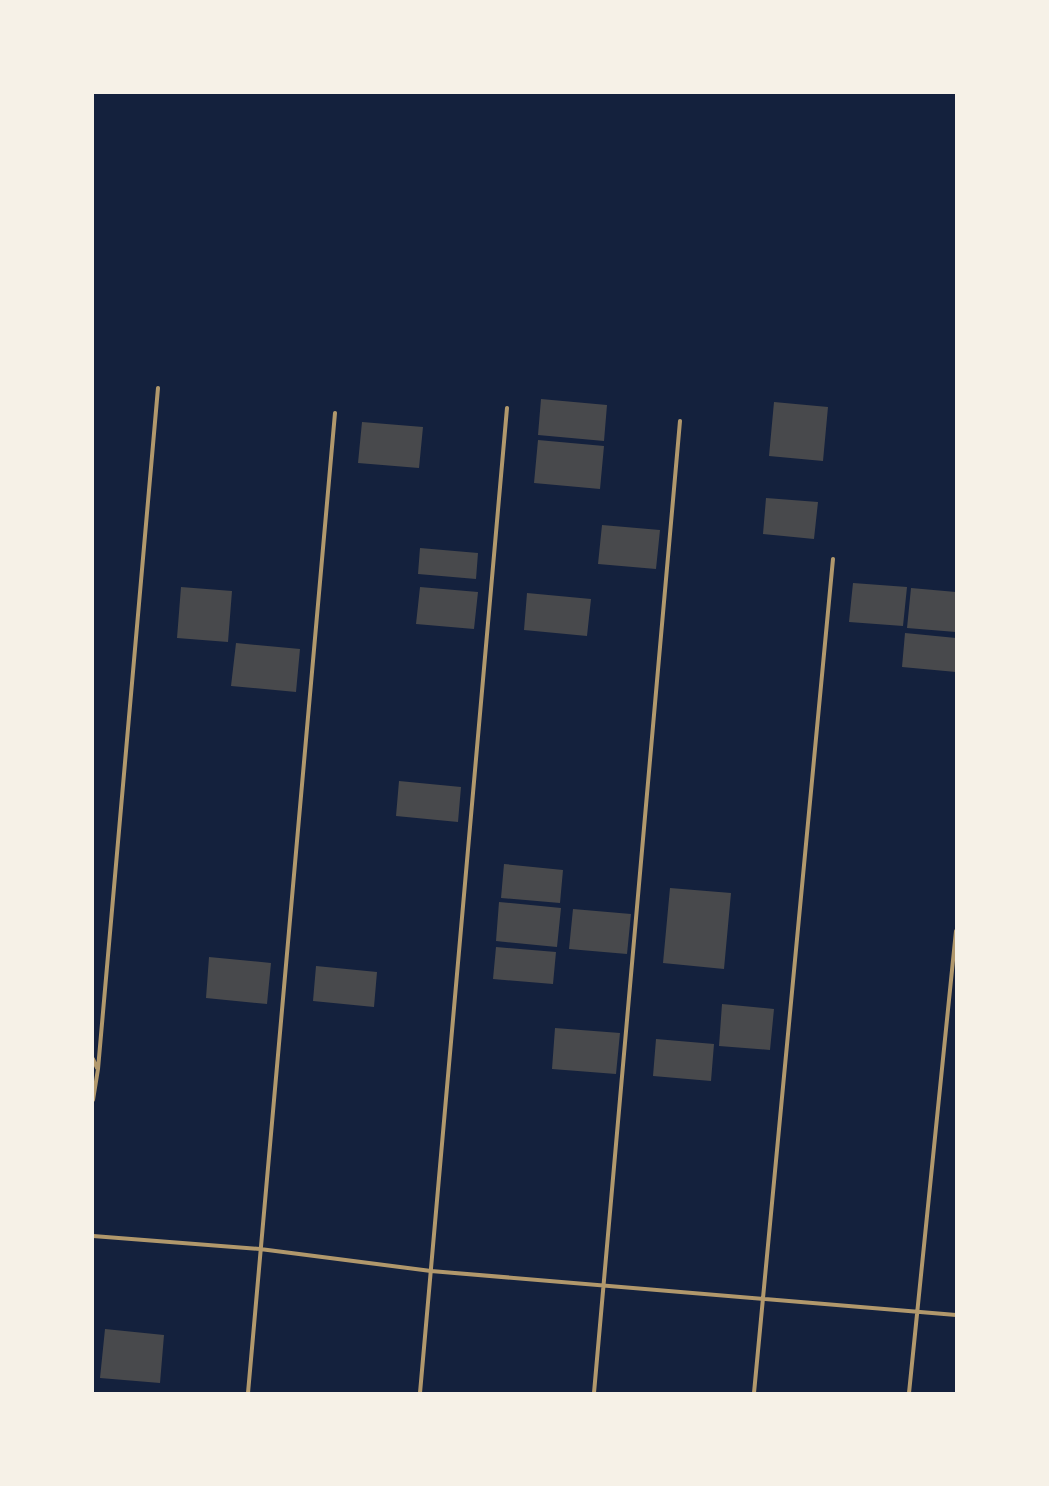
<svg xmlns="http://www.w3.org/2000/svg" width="1049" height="1486" font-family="'Golos Text',sans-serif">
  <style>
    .building { fill: #48494c }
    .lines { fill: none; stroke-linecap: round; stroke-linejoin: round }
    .minor { stroke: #b1986c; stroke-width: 4 }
  </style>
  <rect width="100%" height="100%" fill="#14213d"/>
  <path class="building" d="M 541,399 L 607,405 L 604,441 L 538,435 Z
    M 774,402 L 828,407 L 823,461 L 769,456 Z
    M 362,422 L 423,427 L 419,468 L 358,463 Z
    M 538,440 L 604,446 L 600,489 L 534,483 Z
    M 766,498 L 818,502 L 814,539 L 763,534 Z
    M 602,525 L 660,530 L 656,569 L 598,564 Z
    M 420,548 L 478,553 L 476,579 L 418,574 Z
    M 853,583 L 907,587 L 903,626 L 849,622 Z
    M 181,587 L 232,591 L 228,642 L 177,638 Z
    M 420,587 L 478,592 L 474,629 L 416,624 Z
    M 911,588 L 956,592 L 956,632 L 907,628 Z
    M 527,593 L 591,599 L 587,636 L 524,630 Z
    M 905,633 L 956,638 L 956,672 L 902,667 Z
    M 236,643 L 300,649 L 296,692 L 231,686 Z
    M 399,781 L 461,787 L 458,822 L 396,816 Z
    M 504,864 L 563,870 L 560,903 L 501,898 Z
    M 670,888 L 731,893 L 724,969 L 663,963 Z
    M 499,902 L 561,908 L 557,947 L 496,941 Z
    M 573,909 L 631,914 L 627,954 L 569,949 Z
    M 496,947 L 556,952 L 553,984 L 493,979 Z
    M 209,957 L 271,963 L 267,1004 L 206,998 Z
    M 316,966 L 377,972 L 374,1007 L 313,1001 Z
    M 722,1004 L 774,1009 L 770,1050 L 719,1046 Z
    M 555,1028 L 620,1033 L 616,1074 L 552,1069 Z
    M 656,1039 L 714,1044 L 711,1081 L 653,1076 Z
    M 105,1329 L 164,1335 L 160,1383 L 100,1378 Z"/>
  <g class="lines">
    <path class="minor" d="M 93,1059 L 97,1068
      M 93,1100 L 98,1069 L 158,388
      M 93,1236 L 260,1249 L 431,1271 L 956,1315
      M 248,1393 L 335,413
      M 420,1393 L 507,408
      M 594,1393 L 680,421
      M 754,1393 L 833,559
      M 909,1393 L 956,931"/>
  </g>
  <rect width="1049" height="1486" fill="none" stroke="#f6f1e7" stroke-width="188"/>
</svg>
